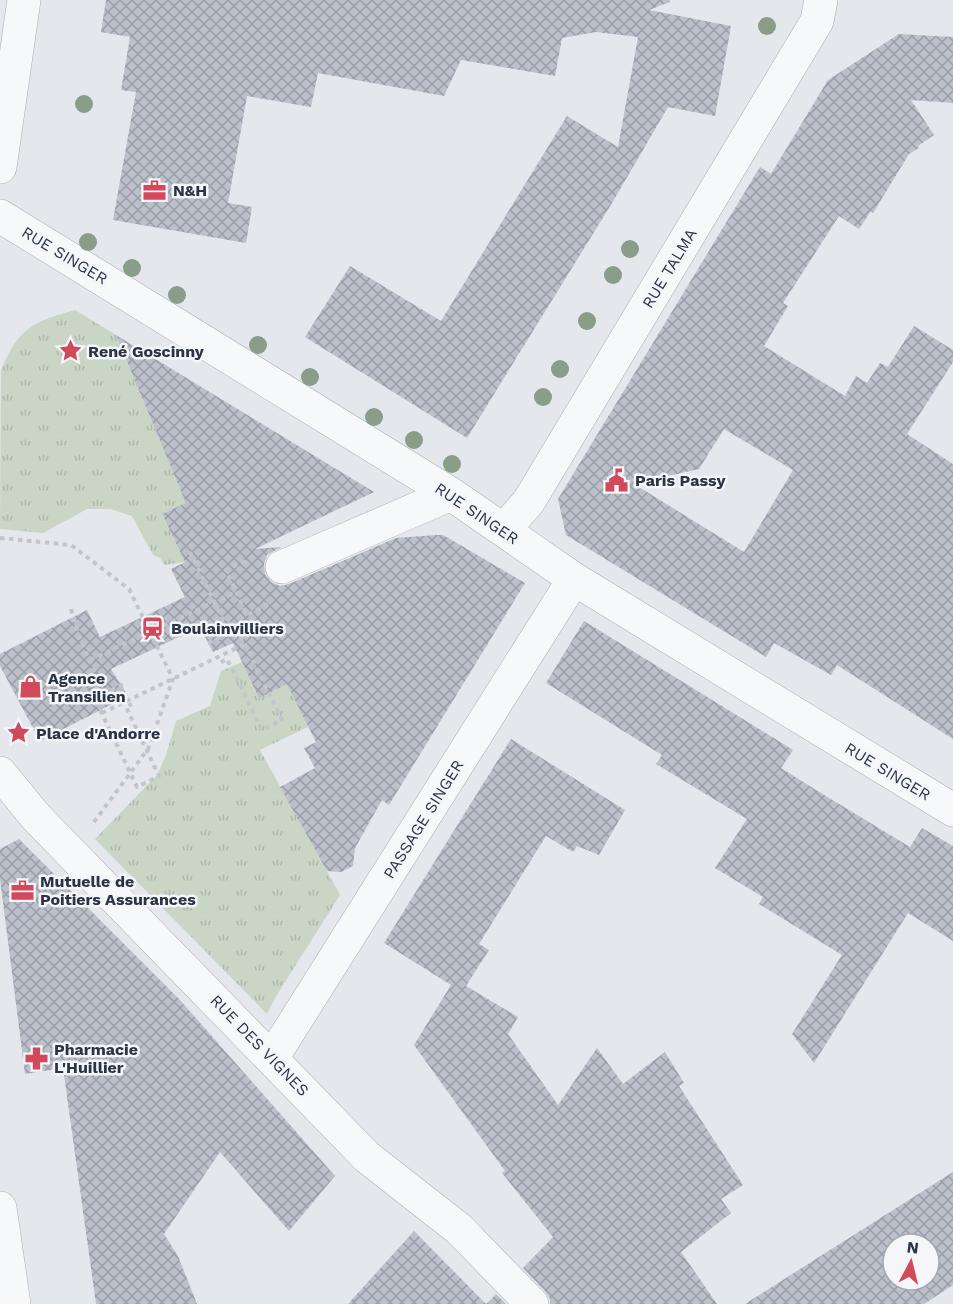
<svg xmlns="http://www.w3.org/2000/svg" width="953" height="1304" font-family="'Work Sans',sans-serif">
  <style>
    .grass { fill: url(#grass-tufts) }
    .building { fill: url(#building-cross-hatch); fill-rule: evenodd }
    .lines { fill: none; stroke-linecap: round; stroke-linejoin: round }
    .minor-casing { stroke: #a9aeb7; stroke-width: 34 }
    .path { stroke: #c2c5cb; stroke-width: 4; stroke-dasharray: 4.5 4.5; stroke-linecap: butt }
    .minor { stroke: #f7f8fa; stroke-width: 33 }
    .tree { fill: #899d89 }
    .labels { text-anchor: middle; stroke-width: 5; stroke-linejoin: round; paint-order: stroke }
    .poi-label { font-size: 16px; font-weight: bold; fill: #2b3445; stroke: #f4f6f9; text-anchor: start }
    .street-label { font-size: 16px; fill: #2b3445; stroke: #f4f6f9 }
  </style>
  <defs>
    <pattern id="grass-tufts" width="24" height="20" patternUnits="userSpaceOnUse" patternTransform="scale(1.5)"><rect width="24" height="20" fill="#c9d6c5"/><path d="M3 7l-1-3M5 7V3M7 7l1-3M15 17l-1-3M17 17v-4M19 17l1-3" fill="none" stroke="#adb8ab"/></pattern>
    <pattern id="building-cross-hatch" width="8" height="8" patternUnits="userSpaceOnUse" patternTransform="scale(1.5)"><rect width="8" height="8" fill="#bbc0ca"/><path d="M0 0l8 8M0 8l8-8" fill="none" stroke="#989da6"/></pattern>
  </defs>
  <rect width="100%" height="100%" fill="#e4e7ec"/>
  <path class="grass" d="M 75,310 L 116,335 L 192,517 L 162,515 L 185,562 L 164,565 L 160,558 L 153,555 L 132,516 L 110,509 L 87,509 L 43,533 L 0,529 L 1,371 C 18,328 32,322 75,310 Z
    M 256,644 L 333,715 L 260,750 L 340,895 L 275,998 L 267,1014 L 95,839 L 157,775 L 166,755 L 176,721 L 210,706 L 221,671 L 242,662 L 259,697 L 277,689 Z"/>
  <path class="building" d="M 106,0 L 670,0 L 670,2 L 649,10 L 731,26 L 715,116 L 668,107 L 612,203 L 467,438 L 305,337 L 350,266 L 441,321 L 567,116 L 618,147 L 638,37 L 596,32 L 562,38 L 555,76 L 461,60 L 444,96 L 318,73 L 311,107 L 247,96 L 228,203 L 252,207 L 246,243 L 113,220 L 136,92 L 121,90 L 130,37 L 101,32 Z
    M 899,34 L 953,37 L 953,103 L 911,100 L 934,135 L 918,146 L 919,148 L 909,154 L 873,213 L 871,211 L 859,229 L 839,216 L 783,303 L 788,306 L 764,346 L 845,396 L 856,376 L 867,383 L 880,363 L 888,367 L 914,326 L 953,350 L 953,362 L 907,434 L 953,464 L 953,739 L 837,665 L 831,675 L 774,643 L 766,657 L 566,535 L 558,499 L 760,167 L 771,174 L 828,80 ZM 724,429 L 793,470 L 744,552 L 634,484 L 699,469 Z
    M 116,335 L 374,492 L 255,549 L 281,547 L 267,555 L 264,564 L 265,574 L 271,582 L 280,586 L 289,584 L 396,538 L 436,535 L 443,535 L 450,539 L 525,583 L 389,805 L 382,800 L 355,848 L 353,866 L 341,872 L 327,871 L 280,787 L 315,768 L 304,748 L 316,742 L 287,684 L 259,698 L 233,643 L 213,652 L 200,627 L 111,669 L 128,696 L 40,741 L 0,666 L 0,654 L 87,610 L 100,637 L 185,597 L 171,569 L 185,562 L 162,514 L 186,503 Z
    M 584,621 L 793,750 L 781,768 L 816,790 L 910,847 L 922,828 L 953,846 L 953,941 L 908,913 L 814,1063 L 792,1034 L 842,955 L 759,904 L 763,897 L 715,868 L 747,819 L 656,764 L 662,755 L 546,683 Z
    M 511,739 L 625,810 L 599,855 L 577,846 L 573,852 L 546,836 L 479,944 L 489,950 L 466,986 L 518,1017 L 508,1034 L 558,1105 L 597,1048 L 623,1084 L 665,1052 L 684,1083 L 679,1086 L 743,1185 L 721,1199 L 731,1213 L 681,1252 L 717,1304 L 550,1304 L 550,1299 L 545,1291 L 523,1268 L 553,1237 L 502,1173 L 505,1171 L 414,1045 L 451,985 L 384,943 Z
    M 19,839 L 179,999 L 335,1176 L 289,1231 L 220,1152 L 164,1234 L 178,1256 L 197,1304 L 96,1304 L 63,1068 L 25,1074 L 0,879 L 0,849 Z
    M 953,1172 L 953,1285 L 924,1304 L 745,1304 ZM 893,1244 L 929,1244 L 929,1280 L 893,1280 Z
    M 414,1231 L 486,1304 L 348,1304 Z
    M 496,1294 L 506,1304 L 486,1304 Z"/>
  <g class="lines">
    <defs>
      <path id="minor" d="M 0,167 L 24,0
        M 0,216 L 451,494 L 574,579 L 953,810
        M 504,530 L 529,501 L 817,21 L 821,0
        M 282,567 L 451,494
        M 0,773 L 36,817 L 367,1157 L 459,1229 L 532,1304
        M 272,1058 L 574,579
        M 0,1208 L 14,1304"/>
    </defs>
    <use href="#minor" class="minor-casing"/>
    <path class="path" d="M 0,538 L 71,545 L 129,589 L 173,679 L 148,749 L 94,822
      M 190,552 L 222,618 L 236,630 L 245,644 L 282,720 L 262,730 L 227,659 L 218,664
      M 245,561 L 226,570 L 247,615 L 270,603
      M 71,609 L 79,637 L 98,679 L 95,699 L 137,787 L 159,776 L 126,707 L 132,704
      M 208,643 L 236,630
      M 90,660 L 236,592
      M 95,699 L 123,684
      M 102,713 L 245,644"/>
    <use href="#minor" class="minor"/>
  </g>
  <g class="tree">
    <circle cx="767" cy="26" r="9"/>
    <circle cx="84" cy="104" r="9"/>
    <circle cx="88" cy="242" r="9"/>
    <circle cx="630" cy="249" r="9"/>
    <circle cx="132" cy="268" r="9"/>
    <circle cx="613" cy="275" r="9"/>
    <circle cx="177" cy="295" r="9"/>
    <circle cx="587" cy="321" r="9"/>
    <circle cx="258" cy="345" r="9"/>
    <circle cx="560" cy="369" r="9"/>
    <circle cx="310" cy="377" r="9"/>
    <circle cx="543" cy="397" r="9"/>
    <circle cx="374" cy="417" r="9"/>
    <circle cx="414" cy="440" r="9"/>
    <circle cx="452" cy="464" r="9"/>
  </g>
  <defs>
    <symbol id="office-bare" viewBox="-9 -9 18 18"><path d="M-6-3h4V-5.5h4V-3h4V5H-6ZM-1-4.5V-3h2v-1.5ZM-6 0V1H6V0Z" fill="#d1495b" stroke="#f4f6f9" stroke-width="2.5" paint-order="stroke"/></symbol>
    <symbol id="sight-bare" viewBox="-9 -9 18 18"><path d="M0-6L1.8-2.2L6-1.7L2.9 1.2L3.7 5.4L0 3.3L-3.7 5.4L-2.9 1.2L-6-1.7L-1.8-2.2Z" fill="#d1495b" stroke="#f4f6f9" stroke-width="2.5" paint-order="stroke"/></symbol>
    <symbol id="civic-bare" viewBox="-9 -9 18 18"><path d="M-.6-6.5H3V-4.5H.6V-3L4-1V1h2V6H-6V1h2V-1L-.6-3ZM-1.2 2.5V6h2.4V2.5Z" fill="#d1495b" stroke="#f4f6f9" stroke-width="2.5" paint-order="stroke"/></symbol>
    <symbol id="station-bare" viewBox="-9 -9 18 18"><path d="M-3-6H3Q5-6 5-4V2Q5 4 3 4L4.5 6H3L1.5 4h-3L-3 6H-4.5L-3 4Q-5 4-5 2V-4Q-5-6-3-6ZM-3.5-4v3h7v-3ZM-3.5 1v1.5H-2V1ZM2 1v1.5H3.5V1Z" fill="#d1495b" stroke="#f4f6f9" stroke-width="2.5" paint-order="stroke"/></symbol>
    <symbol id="shop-bare" viewBox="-9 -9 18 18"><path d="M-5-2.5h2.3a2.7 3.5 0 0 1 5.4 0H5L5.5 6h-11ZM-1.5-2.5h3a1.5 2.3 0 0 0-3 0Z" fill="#d1495b" stroke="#f4f6f9" stroke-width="2.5" paint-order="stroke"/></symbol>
    <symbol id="pharmacy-bare" viewBox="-9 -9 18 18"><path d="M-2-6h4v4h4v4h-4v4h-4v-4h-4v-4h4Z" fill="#d1495b" stroke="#f4f6f9" stroke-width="2.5" paint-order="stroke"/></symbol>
  </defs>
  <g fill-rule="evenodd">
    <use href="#office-bare" x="138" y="174" width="33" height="33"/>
    <use href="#sight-bare" x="54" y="334" width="33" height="33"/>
    <use href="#civic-bare" x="600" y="464" width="33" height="33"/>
    <use href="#station-bare" x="136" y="612" width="33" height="33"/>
    <use href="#shop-bare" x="14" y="670" width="33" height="33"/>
    <use href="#sight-bare" x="2" y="716" width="33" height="33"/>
    <use href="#office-bare" x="6" y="874" width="33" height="33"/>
    <use href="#pharmacy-bare" x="20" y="1042" width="33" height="33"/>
  </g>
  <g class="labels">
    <g class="poi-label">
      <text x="173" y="196">N&amp;H</text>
      <text x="88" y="357">René Goscinny</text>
      <text x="635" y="486">Paris Passy</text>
      <text x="171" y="634">Boulainvilliers</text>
      <text x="48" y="684">Agence<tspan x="48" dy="18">Transilien</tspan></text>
      <text x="36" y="739">Place d'Andorre</text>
      <text x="40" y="887">Mutuelle de<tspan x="40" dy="18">Poitiers Assurances</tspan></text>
      <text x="54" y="1055">Pharmacie<tspan x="54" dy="18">L'Huillier</tspan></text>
    </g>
    <g class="street-label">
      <text transform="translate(65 255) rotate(31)" y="6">RUE SINGER</text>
      <text transform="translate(669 268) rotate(-59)" y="6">RUE TALMA</text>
      <text transform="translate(477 513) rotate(34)" y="6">RUE SINGER</text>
      <text transform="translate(888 771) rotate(31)" y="6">RUE SINGER</text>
      <text transform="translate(423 819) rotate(-58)" y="6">PASSAGE SINGER</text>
      <text transform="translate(260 1045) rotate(46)" y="6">RUE DES VIGNES</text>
    </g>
  </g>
  <g transform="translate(911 1262) rotate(7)"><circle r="28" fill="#f4f6f9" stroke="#a4a8b1" stroke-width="1.5"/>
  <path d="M0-4.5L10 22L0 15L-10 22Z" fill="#d1495b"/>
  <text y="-9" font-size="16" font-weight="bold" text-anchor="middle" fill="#2b3445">N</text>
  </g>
</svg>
